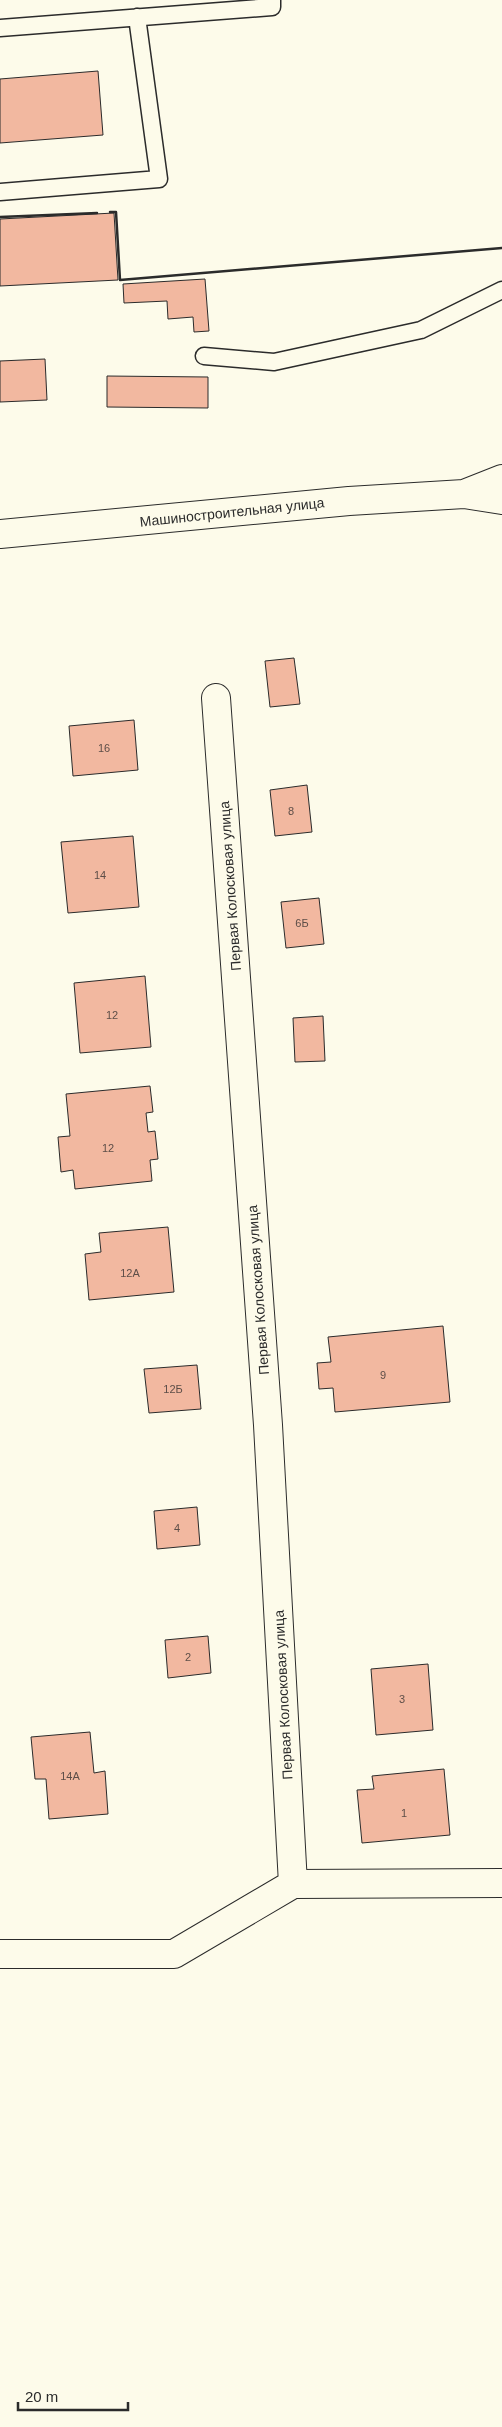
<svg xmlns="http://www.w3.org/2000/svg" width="502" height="2427" font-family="Helvetica,sans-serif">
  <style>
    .building { fill: #f2b8a0; stroke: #2b2b2b }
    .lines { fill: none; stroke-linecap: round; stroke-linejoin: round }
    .lane-casing { stroke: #2b2b2b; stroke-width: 19 }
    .street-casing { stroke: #2b2b2b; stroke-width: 30 }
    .secondary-casing { stroke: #2b2b2b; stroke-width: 30 }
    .lane { stroke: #fdfbea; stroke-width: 16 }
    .street { stroke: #fdfbea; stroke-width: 28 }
    .secondary { stroke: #fdfbea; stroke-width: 28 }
    .wall { stroke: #2b2b2b; stroke-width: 2.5 }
    .labels { text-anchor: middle; stroke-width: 4; stroke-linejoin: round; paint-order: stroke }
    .number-label { font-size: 11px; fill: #5d4e48 }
    .street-label { font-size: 14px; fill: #2b2b2b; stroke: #fdfbea }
  </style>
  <rect width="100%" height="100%" fill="#fdfbea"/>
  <path class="building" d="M 98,71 L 103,135 L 0,143 L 0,79 Z
    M 114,213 L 118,280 L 0,286 L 0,219 Z
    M 205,279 L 209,331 L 194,332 L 193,317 L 168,319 L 167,301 L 124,303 L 123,284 Z
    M 45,359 L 47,400 L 0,402 L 0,361 Z
    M 107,376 L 208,377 L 208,408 L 107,407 Z
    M 294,658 L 300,704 L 270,707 L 265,661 Z
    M 134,720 L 138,770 L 73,776 L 69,726 Z
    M 307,785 L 312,832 L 275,836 L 270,790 Z
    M 133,836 L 139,907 L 68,913 L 61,842 Z
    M 319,898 L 324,944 L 286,948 L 281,902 Z
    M 145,976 L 151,1047 L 80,1053 L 74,983 Z
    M 323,1016 L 325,1061 L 295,1062 L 293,1018 Z
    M 150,1086 L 153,1112 L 146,1113 L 148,1132 L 155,1131 L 158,1159 L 150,1160 L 152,1181 L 75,1189 L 73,1170 L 61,1172 L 58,1137 L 70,1136 L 66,1094 Z
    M 168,1227 L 174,1292 L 89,1300 L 85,1254 L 101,1252 L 99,1233 Z
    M 443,1326 L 450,1402 L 335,1412 L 333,1388 L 319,1389 L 317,1363 L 331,1362 L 328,1337 Z
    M 197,1365 L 201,1409 L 149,1413 L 144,1369 Z
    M 197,1507 L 200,1545 L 157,1549 L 154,1511 Z
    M 208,1636 L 211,1673 L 168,1678 L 165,1640 Z
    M 428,1664 L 433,1730 L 376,1735 L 371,1669 Z
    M 90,1732 L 94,1773 L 105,1771 L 108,1814 L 49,1819 L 46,1779 L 35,1779 L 31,1737 Z
    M 444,1769 L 450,1835 L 362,1843 L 357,1790 L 374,1789 L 372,1776 Z"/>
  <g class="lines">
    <defs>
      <path id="lane" d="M 0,28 L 272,7 L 272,0
        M 0,192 L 159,179 L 137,17
        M 204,356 L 274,362 L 421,330 L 502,290"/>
      <path id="street" d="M 216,698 L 268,1425 L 293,1884
        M 0,1954 L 174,1954 L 293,1884 L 502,1883"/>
      <path id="secondary" d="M 464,494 L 502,479
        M 0,534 L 349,501 L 464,494 L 502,500"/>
    </defs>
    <use href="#lane" class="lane-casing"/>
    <use href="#street" class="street-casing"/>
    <use href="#secondary" class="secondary-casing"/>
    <use href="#lane" class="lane"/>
    <use href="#street" class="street"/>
    <use href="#secondary" class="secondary"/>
    <path class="wall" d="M 110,212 L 116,212 L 120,280 L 502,248
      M 0,217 L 97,213"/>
  </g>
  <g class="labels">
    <g class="number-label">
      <text x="104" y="752">16</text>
      <text x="291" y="815">8</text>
      <text x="100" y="879">14</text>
      <text x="302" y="927">6Б</text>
      <text x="112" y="1019">12</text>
      <text x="108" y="1152">12</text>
      <text x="130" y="1277">12А</text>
      <text x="383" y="1379">9</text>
      <text x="173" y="1393">12Б</text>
      <text x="177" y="1532">4</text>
      <text x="188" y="1661">2</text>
      <text x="402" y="1703">3</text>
      <text x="70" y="1780">14А</text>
      <text x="404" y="1817">1</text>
    </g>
    <g class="street-label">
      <text transform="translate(232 512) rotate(-6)" y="5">Машиностроительная улица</text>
      <text transform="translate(230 886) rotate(-94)" y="5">Первая Колосковая улица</text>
      <text transform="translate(258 1290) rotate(-94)" y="5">Первая Колосковая улица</text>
      <text transform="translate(283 1695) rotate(-93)" y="5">Первая Колосковая улица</text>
    </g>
  </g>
  <path d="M18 2402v8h110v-8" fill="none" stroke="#2b2b2b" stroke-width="2.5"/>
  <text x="25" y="2402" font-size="15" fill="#2b2b2b" stroke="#fdfbea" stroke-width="4" paint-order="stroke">20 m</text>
</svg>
